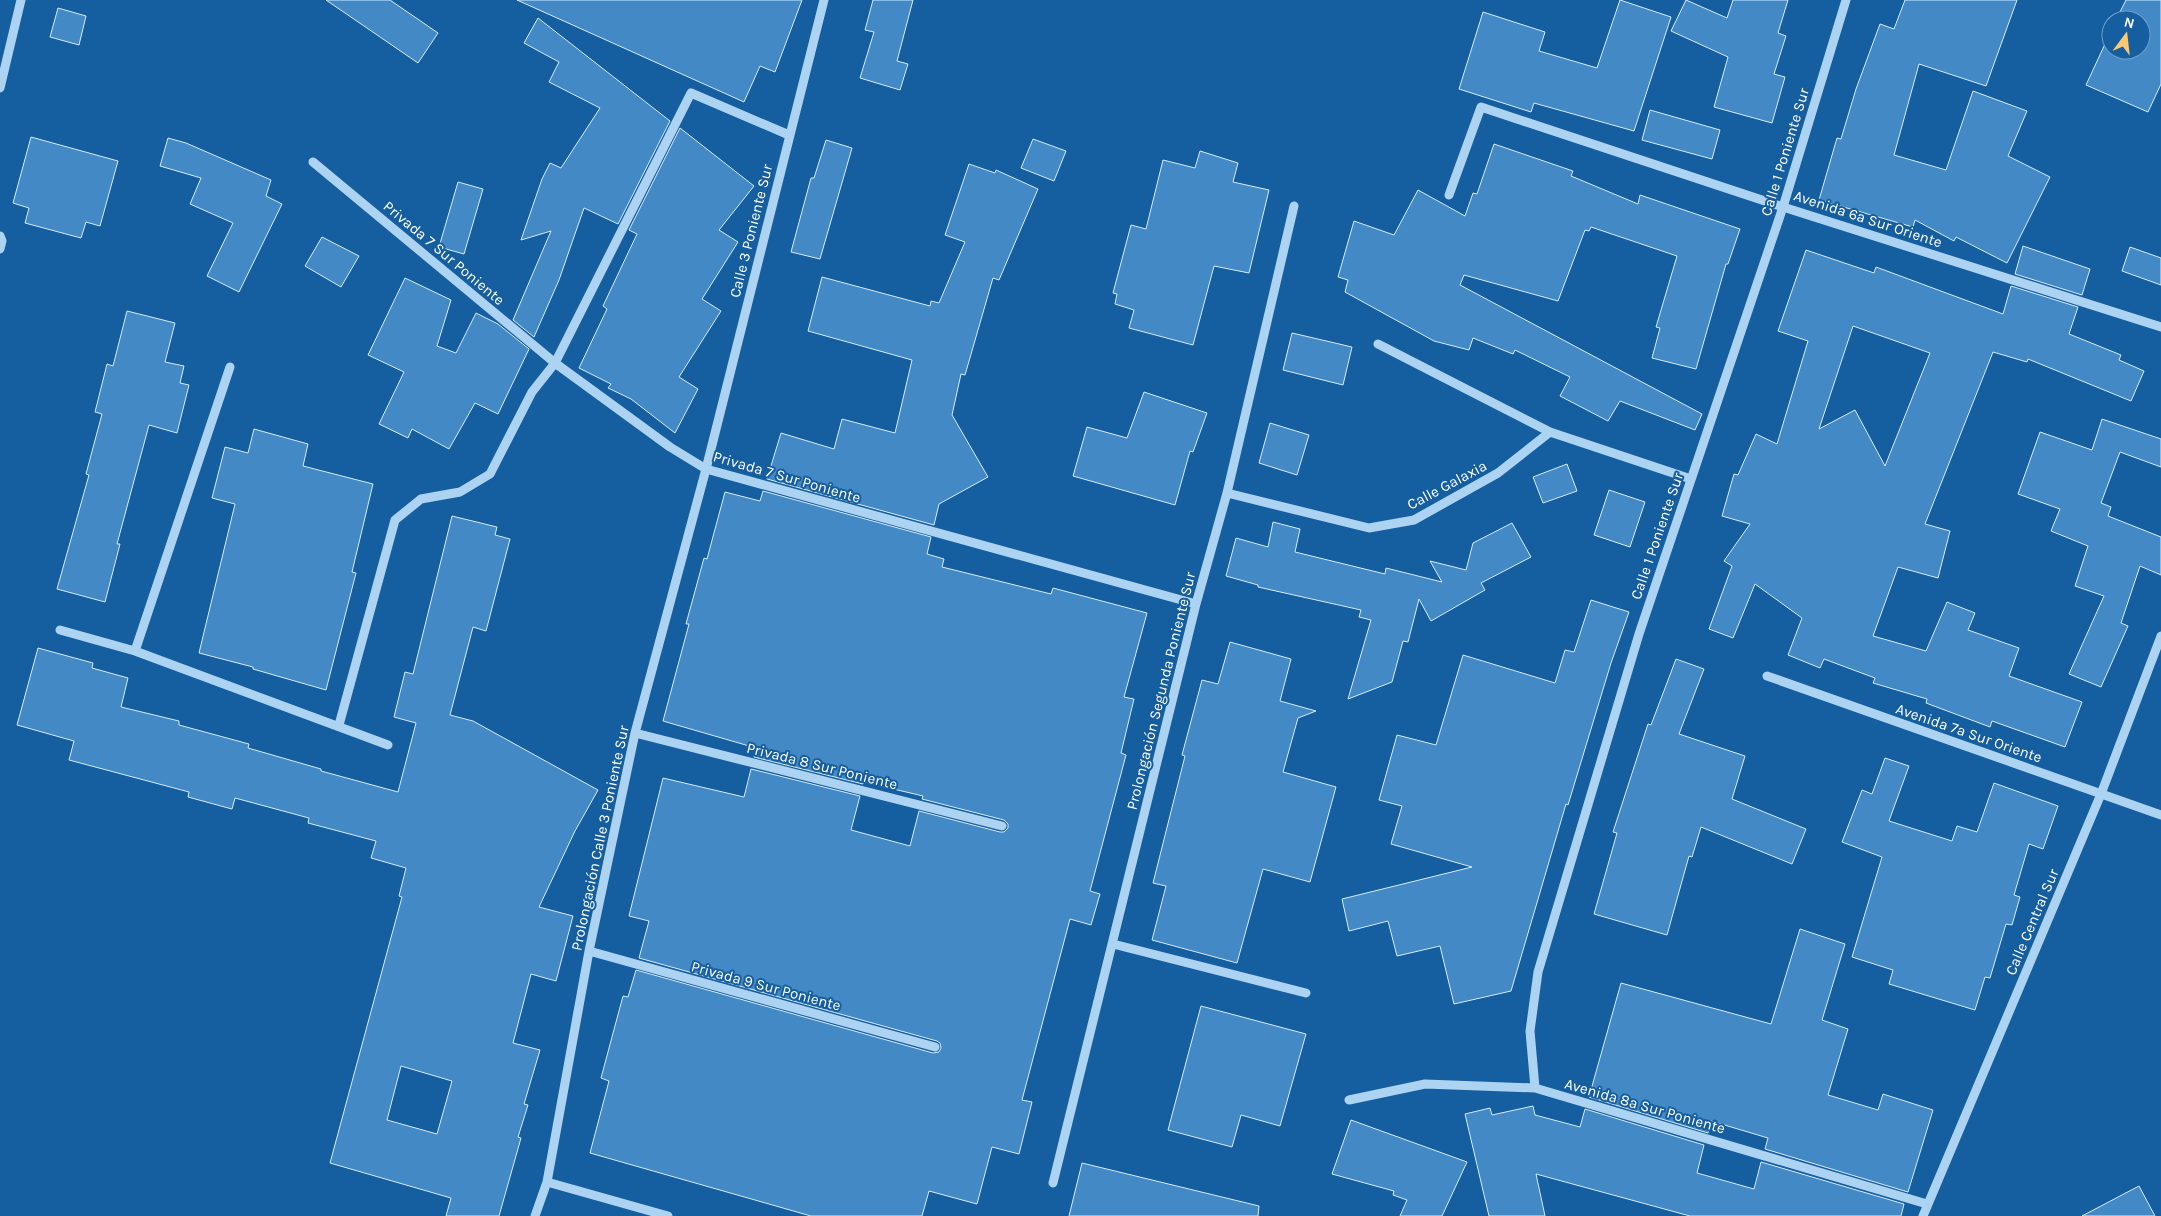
<svg xmlns="http://www.w3.org/2000/svg" width="2161" height="1216" font-family="Karla,sans-serif">
  <style>
    .building { fill: #4389c6; stroke: #d6ebfd; fill-rule: evenodd }
    .lines { fill: none; stroke-linecap: round; stroke-linejoin: round }
    .minor { stroke: #add3f3; stroke-width: 9 }
    .labels { text-anchor: middle; stroke-width: 4; stroke-linejoin: round; paint-order: stroke }
    .street-label { font-size: 15px; fill: #fff; stroke: #155e9f }
  </style>
  <rect width="100%" height="100%" fill="#155e9f"/>
  <path class="building" d="M 326,0 L 390,0 L 438,33 L 418,63 Z
    M 517,0 L 802,0 L 775,72 L 760,66 L 744,102 Z
    M 873,0 L 913,0 L 897,61 L 908,64 L 900,90 L 860,78 L 874,32 L 865,30 Z
    M 1620,0 L 1671,17 L 1634,131 L 1534,103 L 1531,112 L 1459,89 L 1483,12 L 1545,32 L 1539,51 L 1597,68 Z
    M 1686,0 L 1727,18 L 1733,0 L 1788,0 L 1778,33 L 1786,36 L 1774,74 L 1785,77 L 1772,123 L 1714,107 L 1728,57 L 1671,31 Z
    M 1905,0 L 2017,0 L 1986,86 L 1919,64 L 1894,155 L 1946,170 L 1973,91 L 2027,111 L 2008,156 L 2050,177 L 2007,263 L 1956,237 L 1954,241 L 1915,220 L 1913,227 L 1819,200 L 1837,138 L 1841,139 L 1856,89 L 1880,24 L 1894,29 Z
    M 2126,0 L 2161,0 L 2161,84 L 2148,112 L 2086,85 L 2111,31 L 2111,50 L 2141,50 L 2141,20 L 2116,20 Z
    M 58,8 L 86,16 L 79,45 L 50,37 Z
    M 538,18 L 670,121 L 618,224 L 584,208 L 559,280 L 534,337 L 513,320 L 551,231 L 521,240 L 542,179 L 550,163 L 561,168 L 600,108 L 549,82 L 559,62 L 524,43 Z
    M 1650,110 L 1720,130 L 1712,159 L 1642,140 Z
    M 680,128 L 754,186 L 719,230 L 738,242 L 702,299 L 721,311 L 679,377 L 698,389 L 675,433 L 631,399 L 608,388 L 611,384 L 579,368 L 607,309 L 603,306 L 637,234 L 629,230 Z
    M 31,137 L 118,161 L 100,226 L 86,222 L 81,238 L 25,223 L 29,208 L 13,203 Z
    M 168,138 L 186,143 L 271,180 L 266,196 L 282,204 L 239,292 L 207,276 L 233,223 L 190,204 L 201,178 L 160,166 Z
    M 1033,139 L 1066,151 L 1054,181 L 1021,168 Z
    M 826,140 L 852,148 L 820,259 L 791,252 L 811,178 L 814,178 Z
    M 1494,144 L 1573,171 L 1571,176 L 1638,204 L 1640,195 L 1740,229 L 1728,264 L 1726,264 L 1696,369 L 1652,358 L 1660,328 L 1656,327 L 1677,256 L 1591,227 L 1589,231 L 1585,230 L 1558,301 L 1464,275 L 1460,285 L 1702,414 L 1695,430 L 1620,401 L 1608,421 L 1560,396 L 1570,377 L 1515,350 L 1513,354 L 1473,338 L 1469,350 L 1434,341 L 1345,292 L 1348,280 L 1338,277 L 1354,221 L 1394,235 L 1418,190 L 1465,216 L 1473,193 L 1477,194 Z
    M 1200,151 L 1238,163 L 1233,182 L 1269,190 L 1249,273 L 1214,266 L 1193,345 L 1129,328 L 1134,310 L 1115,304 L 1117,294 L 1113,293 L 1131,225 L 1146,229 L 1163,160 L 1195,168 Z
    M 969,164 L 995,173 L 996,170 L 1038,189 L 999,280 L 993,278 L 965,375 L 961,374 L 952,415 L 988,477 L 939,504 L 934,525 L 767,479 L 781,433 L 834,449 L 842,419 L 895,433 L 912,360 L 808,331 L 822,277 L 930,306 L 931,301 L 939,303 L 965,242 L 945,235 Z
    M 458,182 L 483,189 L 464,254 L 439,247 Z
    M 322,237 L 359,256 L 341,287 L 305,266 Z
    M 2023,246 L 2090,269 L 2082,295 L 2015,274 Z
    M 2130,247 L 2161,258 L 2161,285 L 2122,271 Z
    M 1806,250 L 1874,273 L 1876,267 L 2003,314 L 2011,286 L 2078,307 L 2069,334 L 2121,355 L 2119,360 L 2144,371 L 2131,401 L 2028,359 L 2027,362 L 1993,352 L 1925,524 L 1950,531 L 1938,578 L 1898,567 L 1873,636 L 1926,651 L 1947,602 L 1975,613 L 1968,630 L 2019,648 L 2009,676 L 2082,702 L 2065,747 L 1992,721 L 1990,727 L 1926,703 L 1927,699 L 1873,683 L 1875,678 L 1824,659 L 1820,668 L 1788,655 L 1802,618 L 1755,584 L 1733,638 L 1709,629 L 1732,566 L 1724,561 L 1750,524 L 1722,516 L 1734,474 L 1738,475 L 1756,434 L 1777,444 L 1808,341 L 1778,331 ZM 1853,326 L 1930,353 L 1885,466 L 1855,410 L 1819,429 Z
    M 405,278 L 451,300 L 437,346 L 456,353 L 476,313 L 498,324 L 529,349 L 498,414 L 475,403 L 449,449 L 412,429 L 408,438 L 379,424 L 404,372 L 368,355 Z
    M 127,311 L 175,323 L 165,362 L 184,366 L 180,383 L 189,385 L 177,433 L 149,425 L 117,544 L 120,544 L 105,602 L 57,589 L 89,475 L 86,474 L 102,414 L 95,412 L 107,364 L 113,366 Z
    M 1292,333 L 1352,347 L 1343,385 L 1283,370 Z
    M 1144,392 L 1207,413 L 1193,452 L 1190,451 L 1175,505 L 1073,476 L 1087,427 L 1127,438 Z
    M 2102,419 L 2161,439 L 2161,467 L 2120,452 L 2101,503 L 2111,507 L 2108,516 L 2161,537 L 2161,575 L 2140,566 L 2121,623 L 2128,626 L 2101,687 L 2069,674 L 2104,596 L 2075,586 L 2088,546 L 2051,531 L 2060,509 L 2018,494 L 2040,432 L 2092,450 Z
    M 1270,423 L 1309,435 L 1297,475 L 1259,463 Z
    M 254,429 L 308,444 L 303,466 L 373,484 L 352,572 L 356,573 L 326,690 L 253,669 L 253,667 L 199,653 L 235,504 L 212,498 L 225,447 L 248,453 Z
    M 1567,464 L 1577,491 L 1543,503 L 1533,477 Z
    M 1609,490 L 1645,502 L 1630,547 L 1594,535 Z
    M 763,491 L 931,537 L 927,554 L 944,559 L 942,567 L 1051,594 L 1053,588 L 1147,613 L 1124,697 L 1134,699 L 1121,753 L 1126,755 L 1090,891 L 1100,894 L 1091,925 L 1070,919 L 1022,1100 L 1032,1102 L 1019,1154 L 992,1147 L 977,1204 L 929,1191 L 922,1216 L 811,1216 L 590,1153 L 609,1081 L 601,1078 L 623,996 L 628,997 L 636,970 L 933,1053 L 939,1052 L 941,1048 L 940,1043 L 937,1041 L 639,958 L 649,921 L 629,916 L 663,778 L 744,797 L 751,769 L 860,796 L 851,830 L 910,846 L 919,811 L 1000,832 L 1004,832 L 1008,828 L 1008,824 L 1004,820 L 922,799 L 923,796 L 864,782 L 863,784 L 754,757 L 756,748 L 663,721 L 689,624 L 686,624 L 704,558 L 707,559 L 725,492 L 760,501 Z
    M 452,516 L 497,527 L 495,535 L 510,539 L 486,631 L 473,627 L 450,715 L 473,721 L 598,790 L 575,831 L 539,907 L 573,916 L 556,981 L 531,974 L 513,1043 L 540,1050 L 524,1104 L 528,1105 L 518,1137 L 521,1138 L 499,1216 L 446,1216 L 451,1198 L 330,1163 L 402,897 L 399,896 L 406,868 L 371,858 L 376,841 L 308,823 L 309,818 L 235,798 L 232,809 L 188,797 L 189,792 L 69,760 L 74,741 L 17,725 L 38,648 L 93,663 L 92,668 L 128,678 L 121,707 L 179,721 L 179,725 L 249,744 L 248,748 L 321,769 L 321,771 L 398,792 L 416,723 L 394,717 L 405,672 L 413,674 ZM 401,1066 L 452,1081 L 437,1134 L 387,1120 Z
    M 1273,522 L 1300,529 L 1295,552 L 1385,574 L 1386,568 L 1442,582 L 1430,561 L 1466,570 L 1473,543 L 1512,523 L 1531,557 L 1481,583 L 1485,590 L 1431,621 L 1419,599 L 1408,642 L 1403,641 L 1392,682 L 1348,699 L 1371,620 L 1359,617 L 1361,610 L 1258,587 L 1258,585 L 1226,576 L 1236,538 L 1268,547 Z
    M 1591,600 L 1629,612 L 1611,663 L 1568,805 L 1566,804 L 1511,991 L 1454,1004 L 1440,946 L 1397,956 L 1388,921 L 1349,931 L 1342,899 L 1472,867 L 1391,844 L 1402,806 L 1379,800 L 1397,735 L 1436,745 L 1463,655 L 1555,683 L 1565,650 L 1574,652 Z
    M 1230,642 L 1291,659 L 1280,701 L 1316,711 L 1298,718 L 1283,772 L 1336,787 L 1310,882 L 1263,869 L 1237,963 L 1152,940 L 1166,886 L 1153,883 L 1185,756 L 1182,755 L 1202,680 L 1218,684 Z
    M 1676,659 L 1704,669 L 1679,734 L 1745,756 L 1732,799 L 1806,829 L 1792,864 L 1701,827 L 1692,857 L 1689,856 L 1667,935 L 1594,914 L 1617,833 L 1613,832 L 1648,724 L 1651,725 Z
    M 1885,758 L 1909,766 L 1889,821 L 1952,841 L 1957,826 L 1977,832 L 1994,783 L 2058,806 L 2043,849 L 2029,844 L 2014,895 L 2020,897 L 2012,925 L 2006,924 L 1990,978 L 1985,977 L 1975,1010 L 1889,984 L 1893,970 L 1852,957 L 1882,857 L 1842,842 L 1862,790 L 1872,794 Z
    M 1800,929 L 1845,944 L 1822,1020 L 1848,1029 L 1828,1095 L 1878,1110 L 1883,1094 L 1933,1110 L 1908,1192 L 1765,1149 L 1768,1138 L 1711,1121 L 1708,1133 L 1589,1097 L 1621,983 L 1771,1024 Z
    M 1201,1006 L 1306,1034 L 1280,1126 L 1241,1115 L 1232,1147 L 1168,1130 Z
    M 1533,1106 L 1535,1115 L 1580,1127 L 1585,1109 L 1704,1145 L 1697,1173 L 1754,1189 L 1761,1162 L 1904,1204 L 1901,1216 L 1690,1216 L 1536,1174 L 1545,1216 L 1489,1216 L 1465,1114 L 1490,1108 L 1492,1115 Z
    M 1351,1120 L 1467,1162 L 1442,1216 L 1400,1216 L 1407,1200 L 1393,1195 L 1394,1191 L 1332,1174 Z
    M 1082,1163 L 1259,1206 L 1258,1216 L 1069,1216 Z
    M 2139,1186 L 2155,1216 L 2082,1216 Z"/>
  <g class="lines">
    <path class="minor" d="M 0,88 L 21,0
      M 313,162 L 555,363 L 670,447 L 706,469 L 1196,604
      M 1449,195 L 1481,107 L 1783,207 L 2161,327
      M 0,236 L 2,241 L 0,249
      M 1378,344 L 1550,432
      M 1227,493 L 1369,528 L 1414,520 L 1498,473 L 1550,432 L 1691,479
      M 60,630 L 135,651 L 388,745
      M 135,651 L 230,367
      M 1767,676 L 2161,815
      M 339,725 L 395,520 L 421,499 L 460,492 L 490,474 L 532,392 L 555,363 L 691,93 L 789,135
      M 635,733 L 1002,826
      M 1113,944 L 1306,993
      M 589,951 L 935,1047
      M 1535,1088 L 1530,1031 L 1538,972 L 1639,634 L 1783,207 L 1846,0
      M 1349,1100 L 1425,1084 L 1535,1088 L 1927,1204
      M 547,1182 L 668,1216
      M 1053,1183 L 1196,604 L 1227,493 L 1294,206
      M 535,1216 L 547,1182 L 589,951 L 635,733 L 706,469 L 824,0
      M 1923,1216 L 2101,794 L 2161,636"/>
  </g>
  <g class="labels">
    <g class="street-label">
      <text transform="translate(1785 152) rotate(-73)" y="5">Calle 1 Poniente Sur</text>
      <text transform="translate(1868 219) rotate(18)" y="5">Avenida 6a Sur Oriente</text>
      <text transform="translate(751 231) rotate(-76)" y="5">Calle 3 Poniente Sur</text>
      <text transform="translate(444 253) rotate(40)" y="5">Privada 7 Sur Poniente</text>
      <text transform="translate(787 477) rotate(16)" y="5">Privada 7 Sur Poniente</text>
      <text transform="translate(1447 485) rotate(-28)" y="5">Calle Galaxia</text>
      <text transform="translate(1657 536) rotate(-71)" y="5">Calle 1 Poniente Sur</text>
      <text transform="translate(1161 691) rotate(-76)" y="5">Prolongación Segunda Poniente Sur</text>
      <text transform="translate(1969 733) rotate(19)" y="5">Avenida 7a Sur Oriente</text>
      <text transform="translate(822 766) rotate(14)" y="5">Privada 8 Sur Poniente</text>
      <text transform="translate(600 838) rotate(-78)" y="5">Prolongación Calle 3 Poniente Sur</text>
      <text transform="translate(2032 922) rotate(-67)" y="5">Calle Central Sur</text>
      <text transform="translate(766 986) rotate(15)" y="5">Privada 9 Sur Poniente</text>
      <text transform="translate(1645 1106) rotate(16)" y="5">Avenida 8a Sur Poniente</text>
    </g>
  </g>
  <g transform="translate(2126 35) rotate(15)"><circle r="24" fill="#155e9f" stroke="#739ec5"/>
  <path d="M0-4L9 19L0 12L-9 19Z" fill="#ffc870"/>
  <text y="-8" font-size="14" font-weight="bold" text-anchor="middle" fill="#ffffff">N</text>
  </g>
</svg>
